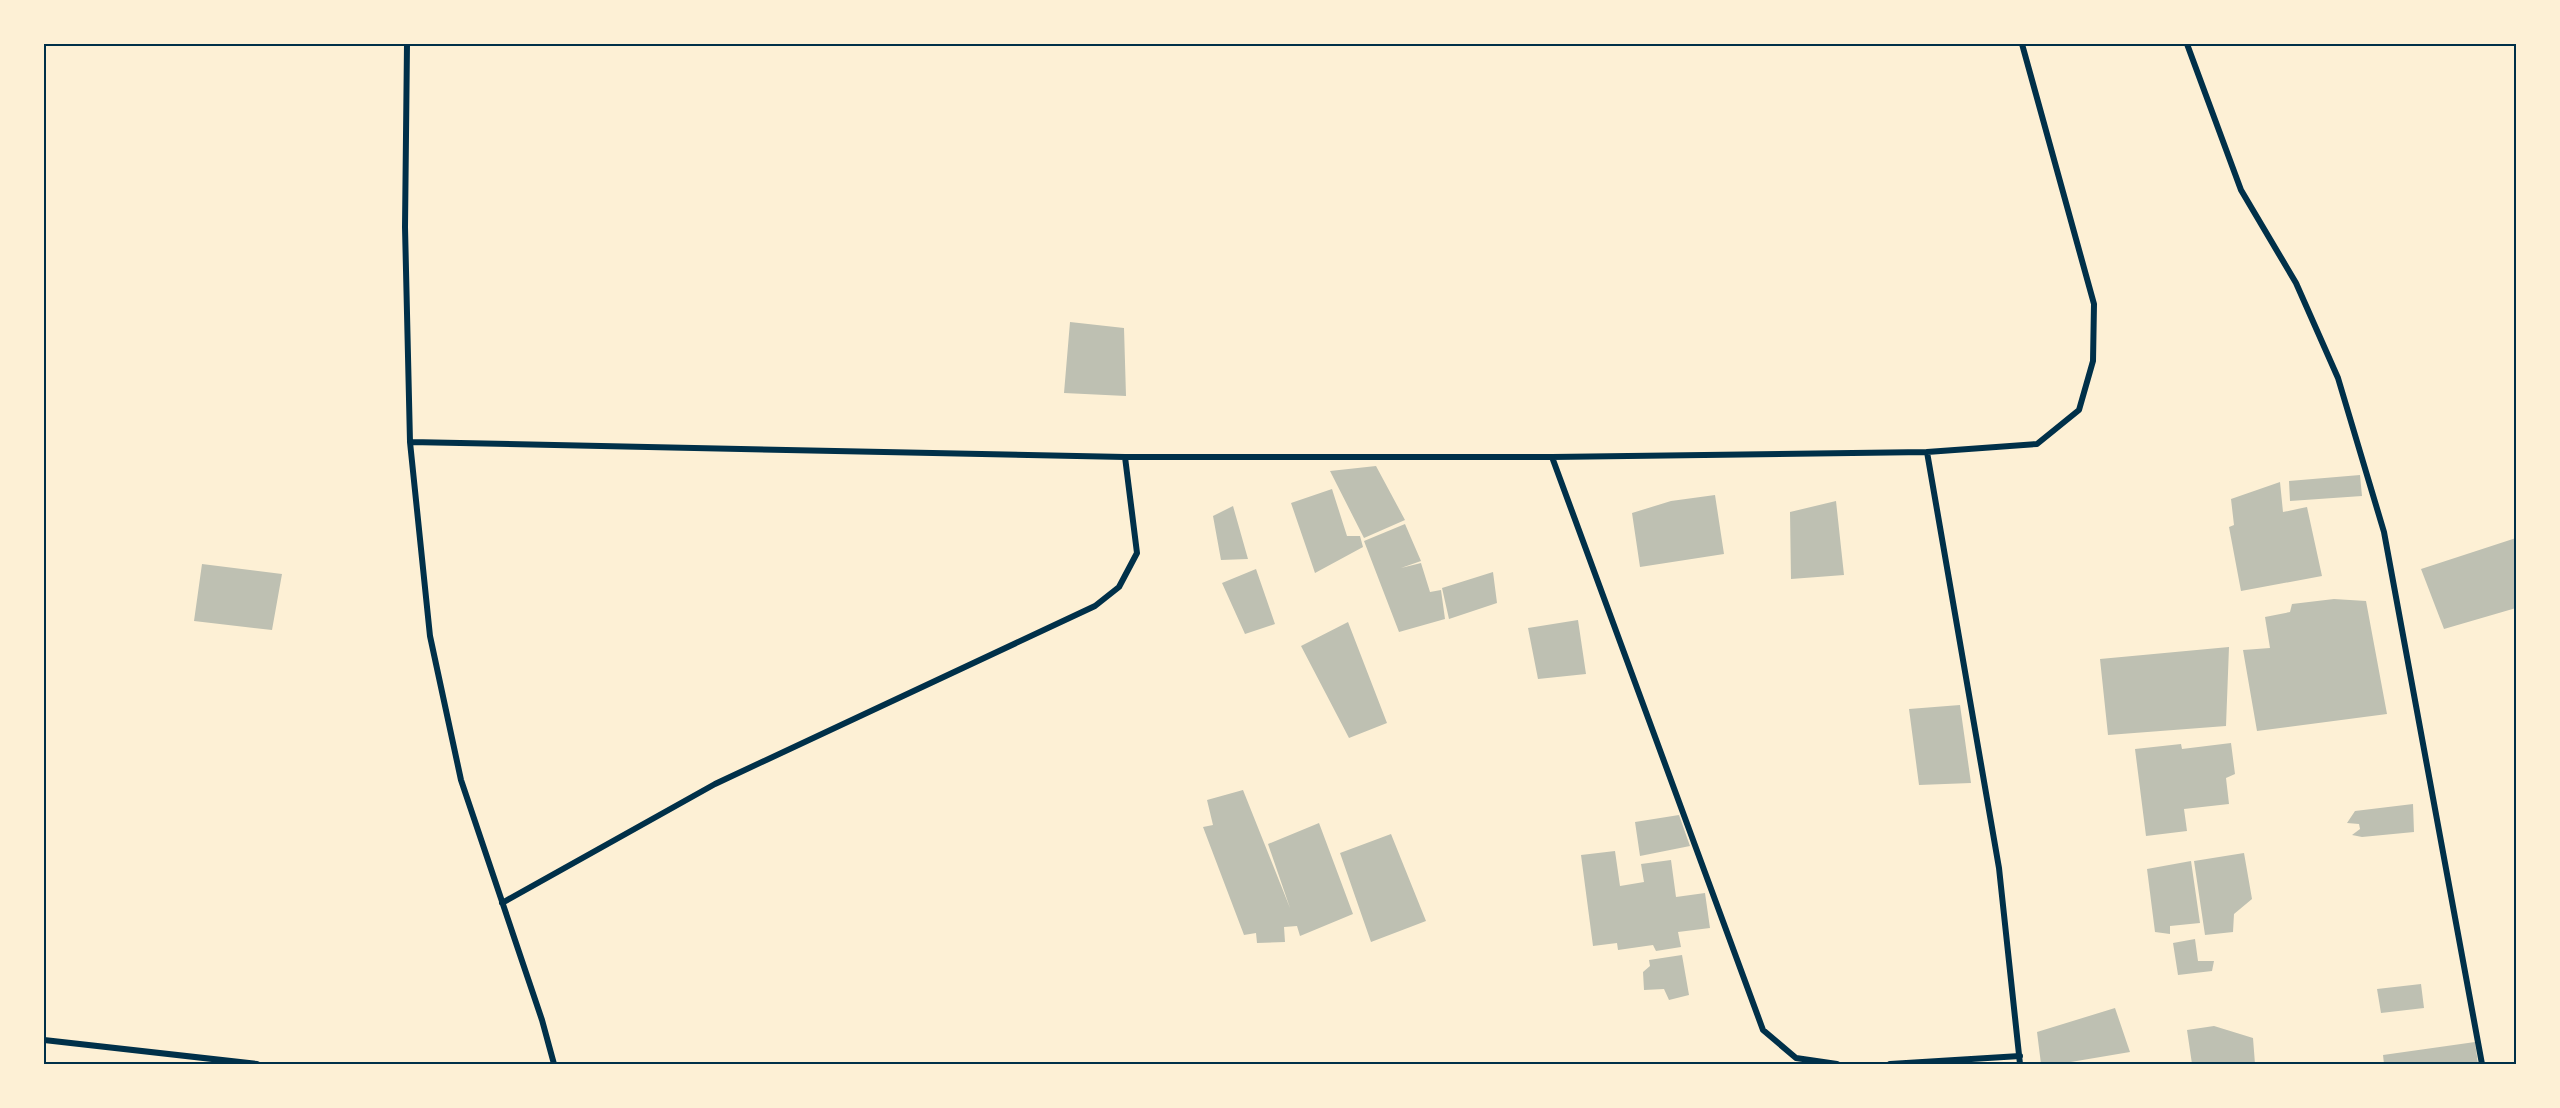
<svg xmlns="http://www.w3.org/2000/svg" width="2560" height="1108" font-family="Roboto,sans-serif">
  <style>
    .building { fill: #bec0b2 }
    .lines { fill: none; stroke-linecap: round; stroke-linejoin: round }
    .minor { stroke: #003049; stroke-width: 6 }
    .neatline { fill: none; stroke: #003049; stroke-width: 2 }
  </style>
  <rect width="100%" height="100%" fill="#fdf0d5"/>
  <path class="building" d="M 1070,322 L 1124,328 L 1126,396 L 1064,393 Z
    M 1376,466 L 1405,520 L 1364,538 L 1330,471 Z
    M 2360,475 L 2362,496 L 2290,501 L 2289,481 Z
    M 2280,482 L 2283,512 L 2307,507 L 2322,576 L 2241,591 L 2229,527 L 2234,525 L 2231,499 Z
    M 1332,489 L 1347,536 L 1360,536 L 1363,547 L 1315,573 L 1291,503 Z
    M 1715,495 L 1724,554 L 1640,567 L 1632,513 L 1671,501 Z
    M 1836,501 L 1844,575 L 1791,579 L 1790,512 Z
    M 1233,506 L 1248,559 L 1221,560 L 1213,516 Z
    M 1405,524 L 1421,561 L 1401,568 L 1421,563 L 1430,592 L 1441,590 L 1445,619 L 1399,632 L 1364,541 Z
    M 2516,538 L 2516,608 L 2444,629 L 2421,569 Z
    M 202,564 L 282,574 L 272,630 L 194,621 Z
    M 1256,569 L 1275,624 L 1245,634 L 1222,583 Z
    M 1493,572 L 1497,603 L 1449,619 L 1442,588 Z
    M 2334,599 L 2366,601 L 2387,714 L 2257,731 L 2243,650 L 2270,648 L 2265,617 L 2290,612 L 2292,604 Z
    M 1578,620 L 1586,674 L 1538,679 L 1528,628 Z
    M 1348,622 L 1387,723 L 1349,738 L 1301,646 Z
    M 2229,647 L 2226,726 L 2108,735 L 2100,659 Z
    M 1960,705 L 1971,783 L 1919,785 L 1909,709 Z
    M 2231,743 L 2235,774 L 2226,778 L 2229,804 L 2184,809 L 2187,831 L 2146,836 L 2135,749 L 2181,744 L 2182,749 Z
    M 1243,790 L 1290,908 L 1268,844 L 1319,823 L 1353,914 L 1300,936 L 1297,926 L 1284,927 L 1285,942 L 1257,943 L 1256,933 L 1244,935 L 1203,827 L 1213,825 L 1207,800 Z
    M 2413,804 L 2414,832 L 2362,837 L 2352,835 L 2360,829 L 2359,824 L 2347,823 L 2355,811 Z
    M 1679,815 L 1690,846 L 1640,856 L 1635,822 Z
    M 1391,834 L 1426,921 L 1371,942 L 1340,853 Z
    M 1615,851 L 1620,886 L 1644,882 L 1641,864 L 1671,860 L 1676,897 L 1705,893 L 1710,928 L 1678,932 L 1681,947 L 1656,951 L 1653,945 L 1618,950 L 1617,943 L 1593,946 L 1581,855 Z
    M 2244,853 L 2252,899 L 2234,914 L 2233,932 L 2205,935 L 2194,861 Z
    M 2191,861 L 2200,923 L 2170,926 L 2170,934 L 2155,932 L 2147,869 Z
    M 2195,939 L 2198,961 L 2214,961 L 2212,971 L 2178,975 L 2173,943 Z
    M 1682,955 L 1689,995 L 1669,1000 L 1664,989 L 1644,990 L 1643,972 L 1650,966 L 1649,960 Z
    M 2421,984 L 2424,1008 L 2381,1013 L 2377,989 Z
    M 2115,1008 L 2130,1052 L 2059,1064 L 2041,1064 L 2037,1032 Z
    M 2214,1026 L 2253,1038 L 2255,1064 L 2192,1064 L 2187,1030 Z
    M 2475,1042 L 2478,1064 L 2384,1064 L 2383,1055 Z"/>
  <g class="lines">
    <path class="minor" d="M 407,44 L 405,227 L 410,442 L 430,636 L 461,780 L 542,1020 L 554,1064
      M 2187,44 L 2241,190 L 2296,283 L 2338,378 L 2384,532 L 2482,1064
      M 410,442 L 1125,457 L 1552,457 L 1927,452 L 2037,444 L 2079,410 L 2093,361 L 2094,304 L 2022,44
      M 1927,452 L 1999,868 L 2020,1064
      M 1552,457 L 1763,1030 L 1796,1058 L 1837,1064
      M 502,903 L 715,784 L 1095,606 L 1119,587 L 1137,553 L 1125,457
      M 44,1040 L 257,1064
      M 1890,1064 L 2020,1056"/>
  </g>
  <rect width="2560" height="1108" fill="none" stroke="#fdf0d5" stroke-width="90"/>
  <rect x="45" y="45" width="2470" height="1018" class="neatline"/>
</svg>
